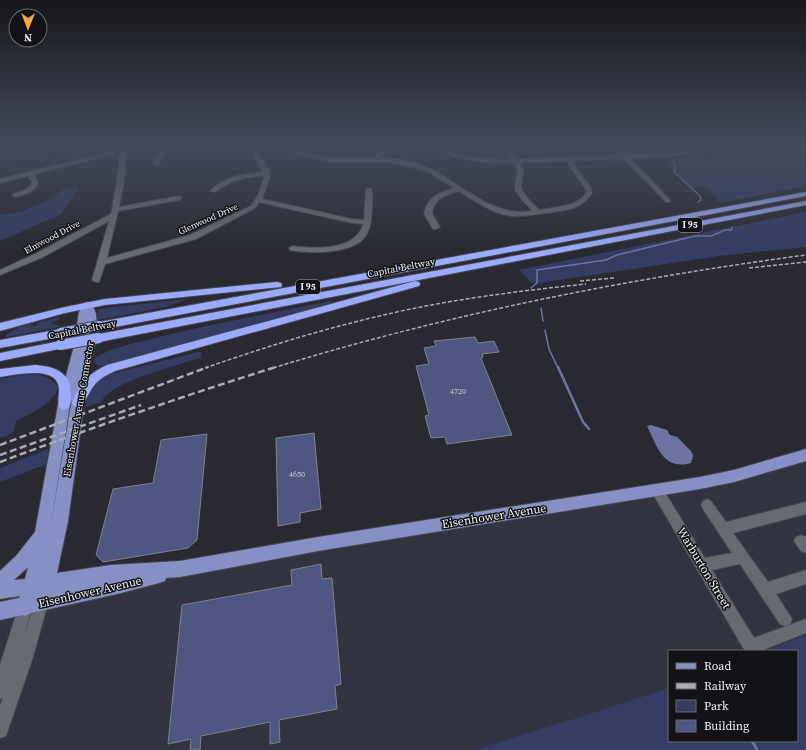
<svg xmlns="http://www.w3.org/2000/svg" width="806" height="750" font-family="'Source Serif 4',serif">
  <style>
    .built { fill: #313440 }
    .green { fill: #353c63 }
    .water { fill: #6c75a2 }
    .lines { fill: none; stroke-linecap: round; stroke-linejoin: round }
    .stream-far2 { stroke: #6c75a2; stroke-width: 1.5 }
    .stream-far1 { stroke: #6c75a2; stroke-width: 2.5 }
    .stream { stroke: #6c75a2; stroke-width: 3 }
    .building { fill: #4e5682; stroke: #80828a }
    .minor-casing { stroke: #47484e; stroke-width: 2 }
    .major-casing { stroke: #47484e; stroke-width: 2 }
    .highway-casing { stroke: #47484e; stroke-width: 2 }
    .minor { fill: #686a72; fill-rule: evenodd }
    .major { fill: #8790c4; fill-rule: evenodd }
    .highway { fill: #9baafb; fill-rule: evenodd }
    .rail-far1 { stroke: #abacb2; stroke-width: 1.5; stroke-dasharray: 4 2; stroke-linecap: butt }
    .rail { stroke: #abacb2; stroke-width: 2.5; stroke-dasharray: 7 3.5; stroke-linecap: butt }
    .highway-bridge-casing { stroke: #47484e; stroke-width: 12; stroke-linecap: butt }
    .highway-bridge { stroke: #9baafb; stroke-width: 10 }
    .labels { text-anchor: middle; stroke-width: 3; stroke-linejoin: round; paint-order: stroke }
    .number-label { font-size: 8px; fill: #c6c9d8 }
    .far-street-label { font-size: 9px; fill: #eeeff4; stroke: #121316 }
    .shield { fill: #121316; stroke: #acadb1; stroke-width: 1 }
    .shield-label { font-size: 9px; font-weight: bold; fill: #eeeff4 }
    .street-label { font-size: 10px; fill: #eeeff4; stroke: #121316 }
    .near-street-label { font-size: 12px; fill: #eeeff4; stroke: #121316 }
  </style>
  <rect width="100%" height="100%" fill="#292a31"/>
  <path class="built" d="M 806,454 L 806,635 L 764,651 L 669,651 L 669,688 L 596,713 L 475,750 L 0,750 L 0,611 L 180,569 L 667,488 Z"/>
  <path class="green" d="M 63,146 L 81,146 L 0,164 L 0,160 Z
    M 641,146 L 679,146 L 681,148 L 668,152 L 646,153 Z
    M 806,151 L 806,186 L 721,203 L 706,187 L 689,188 L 662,159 L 701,158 L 708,162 L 722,157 Z
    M 79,187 L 61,214 L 0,241 L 0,215 L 23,211 L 53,199 L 64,189 Z
    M 806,212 L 806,247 L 719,256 L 532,284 L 519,270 Z
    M 187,299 L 166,307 L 97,320 L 98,310 L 104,308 Z
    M 330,301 L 333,302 L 333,303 L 260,322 L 103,367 L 94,363 L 95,358 C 114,346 137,343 159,337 C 215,323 273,313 330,301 Z
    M 59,317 L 60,319 L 50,324 L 61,325 L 59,327 L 6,337 L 6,335 L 19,327 L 30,324 L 32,326 L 37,326 L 37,323 Z
    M 198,352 L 201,352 L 202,355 L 199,358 C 176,366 112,381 101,402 L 86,407 C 87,390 92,384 107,375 Z
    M 28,374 C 41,374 50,376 58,387 C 54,404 31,413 16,421 L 13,433 L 0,438 L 0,379 Z
    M 48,449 L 47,464 L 0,482 L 0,468 Z
    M 806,635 L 806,750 L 475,750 C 539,729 605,710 669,688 L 669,741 L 797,741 L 797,651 L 764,651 Z"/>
  <path class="water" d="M 651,425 L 667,430 L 670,435 L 677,437 L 691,451 L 693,456 L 691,463 C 663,471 657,446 647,426 Z"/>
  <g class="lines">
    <path class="stream-far2" d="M 660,146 L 664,149 L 661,151
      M 671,159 L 675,164 L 674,172 L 700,196 L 701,200 L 698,202
      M 531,288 L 537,283 L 537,270 L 606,260 L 617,255 L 695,236 L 711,236 L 725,230 L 731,230 L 732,227
      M 541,308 L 543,321
      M 545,330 L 549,349 L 558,368"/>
    <path class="stream-far1" d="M 558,367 L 583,422 L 589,429"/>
    <path class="stream" d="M 752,741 L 757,750"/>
  </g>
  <path class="building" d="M 475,337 L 478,343 L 494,341 L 499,352 L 482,354 L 483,357 L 481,358 L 512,435 L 447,444 L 445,437 L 431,438 L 425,416 L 429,415 L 416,366 L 429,364 L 424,348 L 436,346 L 434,341 Z
    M 314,433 L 321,509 L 300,513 L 300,522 L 278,526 L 276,438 Z
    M 207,434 L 197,540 L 188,548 L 103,562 L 96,555 L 113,489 L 153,483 L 161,440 Z
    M 321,564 L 322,579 L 332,578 L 341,684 L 335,686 L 337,709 L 279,720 L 280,742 L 270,744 L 270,722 L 201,736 L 200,750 L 190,750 L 191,739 L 168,744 L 182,605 L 292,585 L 291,570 Z"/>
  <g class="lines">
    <defs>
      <path id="minor" d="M 20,146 L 29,146 L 0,153 L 0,149 Z
        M 125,146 L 131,146 L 126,151 L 124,181 L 119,207 L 179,196 L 182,198 L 179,200 L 118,211 L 107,258 L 190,235 L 251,206 L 258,195 L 265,175 C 241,179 235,178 215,192 L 210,191 C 225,176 244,174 263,172 L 248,146 L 254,146 L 271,174 L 262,199 L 352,219 L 364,220 L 366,189 L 371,188 C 373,194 372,202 372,209 C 371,219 371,230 364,238 C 350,254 309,254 290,250 L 289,248 L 293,246 C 315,249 356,251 363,224 L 352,223 L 259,202 L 255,208 L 196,239 L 105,264 L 99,282 L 96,282 L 92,280 L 109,221 L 41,258 L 0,275 L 0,270 L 35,254 L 111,214 L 117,181 L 120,153 L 34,174 L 38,182 C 36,192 24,195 15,197 L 12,195 L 13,194 L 25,190 L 31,185 L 32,182 L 28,176 L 0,183 L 0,179 L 121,149 Z
        M 165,146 L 171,146 L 158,165 L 154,165 L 153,164 Z
        M 271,146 L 279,146 L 329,158 L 373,158 L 384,146 L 390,146 L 380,158 C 397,158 418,162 433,170 C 465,187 494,217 532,211 C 528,205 519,198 516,191 C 512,182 522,173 515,163 C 486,164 456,161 430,147 L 429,146 C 440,146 449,152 459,155 C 477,159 495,160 513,160 L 503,146 L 509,146 L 518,159 L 621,155 L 612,146 L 618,146 L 627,155 L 671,153 L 697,146 L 716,146 L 713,148 L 699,149 L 671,157 L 630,158 L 670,200 L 670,202 L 666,202 L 624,159 L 572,161 L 591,188 L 592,193 C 588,199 583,204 576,207 C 567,211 522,217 512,216 C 492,214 475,201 459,191 C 444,196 435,197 432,214 L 440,227 L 436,229 L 433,229 L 424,214 C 428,196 438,194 454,188 L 428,172 L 413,167 L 386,162 L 329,162 ZM 566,161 L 585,188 L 586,193 C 577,207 554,207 539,210 C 534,204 525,197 522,190 C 518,181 528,172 521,163 Z
        M 657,485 L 661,486 L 705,558 L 732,553 L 703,509 L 701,505 L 703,501 L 707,499 L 711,501 L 726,522 L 806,502 L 806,514 L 733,533 L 768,582 L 806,570 L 806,584 L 776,594 L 792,619 L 790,624 L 785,626 L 780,624 L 740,564 L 712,570 L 754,638 L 806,619 L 806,633 L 760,651 L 745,651 L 653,494 L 651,490 L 653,486 Z
        M 801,535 L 806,537 L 806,553 L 801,551 L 794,541 L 796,537 Z
        M 41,596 L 46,598 L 48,603 L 33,657 L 8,730 L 6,736 L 0,738 L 0,706 L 3,698 L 0,699 L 0,665 L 20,602 L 25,600 L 30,602 L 32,607 L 24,636 L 36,598 Z"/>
      <path id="major" d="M 88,302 L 92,303 L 96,314 L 97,333 L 87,382 L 68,521 L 57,573 L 111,565 L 180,561 L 318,537 L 700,477 L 734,470 L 806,449 L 806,461 L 734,482 L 700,489 L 318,551 L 180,577 L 166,578 L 165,581 L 159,583 L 117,594 L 31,613 L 25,616 L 23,615 L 0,620 L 0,602 L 19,598 L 20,596 L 0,599 L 0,571 L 16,556 L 35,532 L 58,405 L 73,350 L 79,312 L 84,303 ZM 72,399 L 50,530 L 70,405 ZM 28,567 L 25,579 L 14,580 Z"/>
      <path id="highway" d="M 806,192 L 806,196 L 99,330 L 95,329 L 94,326 L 95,323 L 99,322 Z
        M 806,201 L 806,205 L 99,342 L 95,341 L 93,338 L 95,335 L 99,334 Z
        M 415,281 L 419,282 L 420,284 L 419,286 L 115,371 C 92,382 94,386 82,406 L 78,408 L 74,406 L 72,403 C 79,384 89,373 107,365 Z
        M 277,282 L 281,283 L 282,285 L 281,287 L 105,305 L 65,313 L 0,331 L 0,323 L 65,307 L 105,299 Z
        M 61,329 L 65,330 L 67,333 L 65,336 L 0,348 L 0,340 Z
        M 60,341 L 64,342 L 66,345 L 64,348 L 0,361 L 0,353 Z
        M 35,365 C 53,366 71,372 71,393 C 71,398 71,404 68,408 L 64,410 L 60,408 C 56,401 61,392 58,384 C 52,366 14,375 0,377 L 0,369 Z"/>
    </defs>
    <use href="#minor" class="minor-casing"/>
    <use href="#major" class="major-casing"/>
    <use href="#highway" class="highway-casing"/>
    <use href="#minor" class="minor"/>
    <use href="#major" class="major"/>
    <use href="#highway" class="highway"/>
    <path class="rail-far1" d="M 749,268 L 806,262
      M 580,281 L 614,278
      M 205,368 C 265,347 326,328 388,314 C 453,299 519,291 586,284
      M 273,368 C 448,314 625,279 806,255"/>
    <path class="rail" d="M 0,445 L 208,367
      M 0,455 L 141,405
      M 0,462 C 91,428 183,396 276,367"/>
    <defs>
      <path id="highway-bridge" d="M 61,333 L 99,326
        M 60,345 L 99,338"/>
    </defs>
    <use href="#highway-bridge" class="highway-bridge-casing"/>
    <use href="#highway-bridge" class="highway-bridge"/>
  </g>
  <linearGradient id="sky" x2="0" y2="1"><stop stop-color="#17171b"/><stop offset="0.58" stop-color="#434a5a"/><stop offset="1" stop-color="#434a5a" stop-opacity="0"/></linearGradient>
  <rect width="806" height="250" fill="url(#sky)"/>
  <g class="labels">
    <g class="number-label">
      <text x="458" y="394">4720</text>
      <text x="297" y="477">4650</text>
    </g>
    <g class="far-street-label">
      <text transform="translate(208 219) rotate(-24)" y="3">Glenwood Drive</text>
      <text transform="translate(52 237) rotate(-28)" y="3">Elmwood Drive</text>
    </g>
    <g class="shield">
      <rect x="678" y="218" width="24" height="14" rx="3"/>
      <rect x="296" y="280" width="24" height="14" rx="3"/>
    </g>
    <g class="shield-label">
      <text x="690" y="228">I 95</text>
      <text x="308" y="290">I 95</text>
    </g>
    <g class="street-label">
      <text transform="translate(401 267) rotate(-11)" y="4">Capital Beltway</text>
      <text transform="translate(82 329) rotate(-11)" y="4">Capital Beltway</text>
      <text transform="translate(78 409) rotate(-80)" y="4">Eisenhower Avenue Connector</text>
    </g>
    <g class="near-street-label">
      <text transform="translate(494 516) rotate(-9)" y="4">Eisenhower Avenue</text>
      <text transform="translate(704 568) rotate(59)" y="4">Warburton Street</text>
      <text transform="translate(90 592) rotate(-13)" y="4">Eisenhower Avenue</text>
    </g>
  </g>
  <rect x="668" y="650" width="130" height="92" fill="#121316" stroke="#6a6b6f"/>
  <rect x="676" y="663" width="20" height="6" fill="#8790c4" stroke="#6a6b6f"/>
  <text x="704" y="670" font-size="12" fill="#eeeff4">Road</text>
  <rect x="676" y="683" width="20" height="6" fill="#abacb2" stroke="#6a6b6f"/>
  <text x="704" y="690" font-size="12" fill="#eeeff4">Railway</text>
  <rect x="676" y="700" width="20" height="12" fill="#353c63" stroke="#6a6b6f"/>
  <text x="704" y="710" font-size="12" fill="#eeeff4">Park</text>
  <rect x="676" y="720" width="20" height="12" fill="#4e5682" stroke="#6a6b6f"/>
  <text x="704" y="730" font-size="12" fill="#eeeff4">Building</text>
  <g transform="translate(28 28) rotate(181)"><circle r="19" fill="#121316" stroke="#6a6b6f"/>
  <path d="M0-3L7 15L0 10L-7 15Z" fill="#f6a246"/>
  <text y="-6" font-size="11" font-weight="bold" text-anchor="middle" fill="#eeeff4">N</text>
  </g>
</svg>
